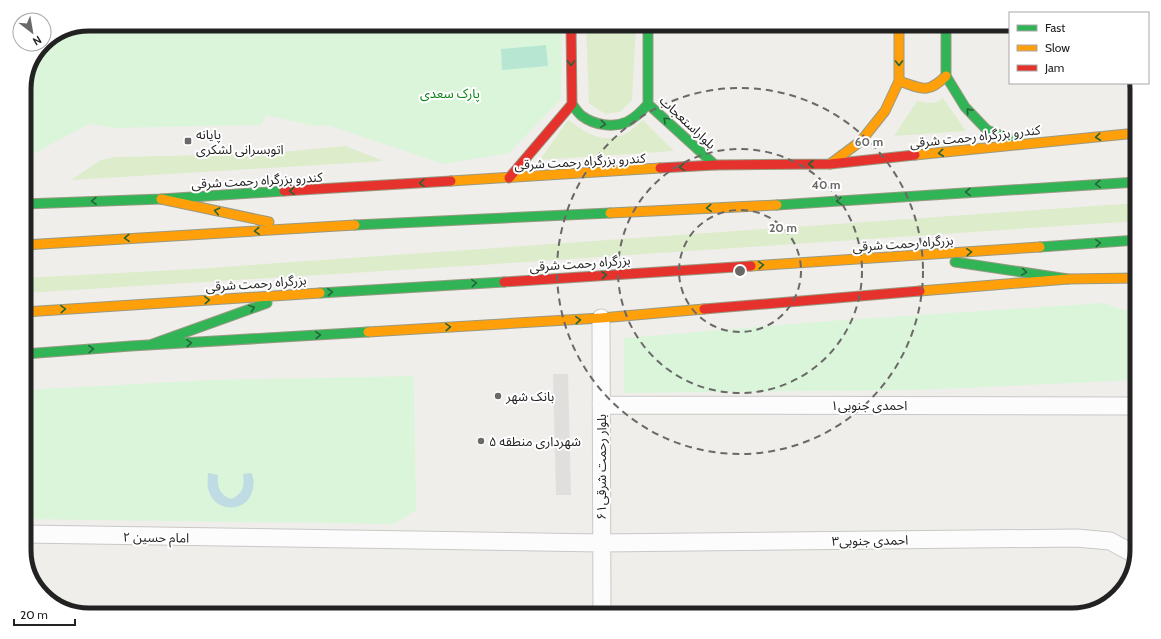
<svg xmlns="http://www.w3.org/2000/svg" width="1161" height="639" font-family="Cabin,'Noto Sans Arabic',sans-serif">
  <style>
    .grass { fill: #ddeccb }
    .park { fill: #daf5da }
    .pitch { fill: #b7e6d2 }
    .parking { fill: #e0dfde }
    .water { fill: #bfdbe3 }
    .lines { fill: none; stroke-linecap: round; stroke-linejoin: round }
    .street-casing { stroke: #c9c8c7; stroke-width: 19 }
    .fast-casing { stroke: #999a82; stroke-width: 11 }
    .slow-casing { stroke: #999a82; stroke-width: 11 }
    .jam-casing { stroke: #999a82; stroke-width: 11 }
    .street { stroke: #fdfcfc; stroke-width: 17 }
    .fast { stroke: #30b455; stroke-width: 9 }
    .slow { stroke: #ff9f0a; stroke-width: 9 }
    .jam { stroke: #e5322d; stroke-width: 9 }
    .oneway { stroke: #286439 }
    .ring { fill: none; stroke: #6a6968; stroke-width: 2; stroke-dasharray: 7 5 }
    .poi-dot { fill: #6a6968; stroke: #fff; stroke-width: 1.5 }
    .labels { text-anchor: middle; stroke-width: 4; stroke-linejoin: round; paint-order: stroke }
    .park-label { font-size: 13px; fill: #0c8416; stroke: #fff }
    .street-label { font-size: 13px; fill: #222; stroke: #fff }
    .poi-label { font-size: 13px; fill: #222; stroke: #fff; text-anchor: start }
    .rim { fill: none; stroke: #222; stroke-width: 5 }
    .centre { fill: #6a6968; stroke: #fff; stroke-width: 2 }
    .ring-label { font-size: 12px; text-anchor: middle; font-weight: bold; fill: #6a6968; stroke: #fff; stroke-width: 4; stroke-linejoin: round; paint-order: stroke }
  </style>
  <rect width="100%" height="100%" fill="#f0eeeb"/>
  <path class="grass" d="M 586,24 L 636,24 L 632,100 L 620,112 L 605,114 L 589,103 Z
    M 943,98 L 966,131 L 894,136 L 917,101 C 926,103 937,105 943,98 Z
    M 568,120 C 584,131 599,143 620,136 C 628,134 636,125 643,120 L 674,151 L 540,160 Z
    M 345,146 L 384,161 L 71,180 L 101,160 L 115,157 L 261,154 Z
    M 1137,203 L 1137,221 L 481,265 L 24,293 L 24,278 L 194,269 Z"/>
  <path class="park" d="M 89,24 L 562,24 L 561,99 L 509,153 L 443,164 L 328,125 L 314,126 L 266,115 L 261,125 L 115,128 L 89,124 L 24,159 L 24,85 L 43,44 Z
    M 1103,303 L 1130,312 L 1137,315 L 1137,380 L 916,390 L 624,393 L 624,338 L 830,321 Z
    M 414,376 L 416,510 L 394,524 L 24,519 L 24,390 L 211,380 Z"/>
  <path class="pitch" d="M 546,45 L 548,66 L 502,70 L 501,49 Z"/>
  <path class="parking" d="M 553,374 L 568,374 L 571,495 L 556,495 Z"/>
  <path class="water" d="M 208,473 L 218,475 C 217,486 219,495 231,499 C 243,494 245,486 243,474 L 251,473 C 254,478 254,482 253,488 C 249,514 213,514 208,488 C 207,483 208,478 208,473 Z"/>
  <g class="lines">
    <defs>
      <path id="street" d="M 601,318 L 602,615
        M 601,405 L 1137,406
        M 24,534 L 601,543 L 1076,538 L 1110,541 L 1136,555"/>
      <path id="fast" d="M 648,24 L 648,104 L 715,165
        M 946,24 L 946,76 L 965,107 L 987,130 L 1020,143
        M 572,104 C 575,108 578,113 582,116 C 594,125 613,128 627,122 C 635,118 642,111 648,104
        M 24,204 L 161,199 L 284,191
        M 777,205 L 1137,182
        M 355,225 L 610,213
        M 1040,247 L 1137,240
        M 955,262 L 1068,279
        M 320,293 L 504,282
        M 150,345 L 267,303
        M 24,354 L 131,346 L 368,332"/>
      <path id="slow" d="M 899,81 C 921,88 927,95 946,76
        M 915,155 L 1137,133
        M 830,164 L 861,141 L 885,111 L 899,81 L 899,24
        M 451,181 L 660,168
        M 161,199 L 269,222
        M 610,213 L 777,205
        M 24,245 L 355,225
        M 751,266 L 1040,247
        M 920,291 L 1068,279 L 1137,278
        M 24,312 L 320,293
        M 368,332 L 601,318 L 704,309"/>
      <path id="jam" d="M 660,168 L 715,165 L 830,164 L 915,155
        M 509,178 L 572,104 L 571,24
        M 284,191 L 451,181
        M 504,282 L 751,266
        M 704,309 L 920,291"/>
    </defs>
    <use href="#street" class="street-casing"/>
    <use href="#fast" class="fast-casing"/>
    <use href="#slow" class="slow-casing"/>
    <use href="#jam" class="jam-casing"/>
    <use href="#street" class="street"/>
    <use href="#fast" class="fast"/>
    <use href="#slow" class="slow"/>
    <use href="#jam" class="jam"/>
  </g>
  <defs><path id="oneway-chevron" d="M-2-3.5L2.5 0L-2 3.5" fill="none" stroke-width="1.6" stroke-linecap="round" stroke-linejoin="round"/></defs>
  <g class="oneway">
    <use href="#oneway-chevron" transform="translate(571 63) rotate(90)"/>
    <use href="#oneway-chevron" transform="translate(899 63) rotate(90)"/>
    <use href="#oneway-chevron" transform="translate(969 111) rotate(-131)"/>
    <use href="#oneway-chevron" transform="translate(666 120) rotate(-137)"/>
    <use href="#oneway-chevron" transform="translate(603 124) rotate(5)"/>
    <use href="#oneway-chevron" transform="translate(1098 137) rotate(174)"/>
    <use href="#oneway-chevron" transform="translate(941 153) rotate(174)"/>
    <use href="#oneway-chevron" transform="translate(811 164) rotate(180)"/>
    <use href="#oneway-chevron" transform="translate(682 167) rotate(177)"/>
    <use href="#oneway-chevron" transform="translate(422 183) rotate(177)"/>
    <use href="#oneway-chevron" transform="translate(1098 184) rotate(176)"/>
    <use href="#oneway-chevron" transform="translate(292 191) rotate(177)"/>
    <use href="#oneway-chevron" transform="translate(968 192) rotate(176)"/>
    <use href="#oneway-chevron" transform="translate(94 201) rotate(178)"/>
    <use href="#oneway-chevron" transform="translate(839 201) rotate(176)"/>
    <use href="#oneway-chevron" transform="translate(709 208) rotate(177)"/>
    <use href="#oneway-chevron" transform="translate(217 211) rotate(-168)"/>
    <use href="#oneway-chevron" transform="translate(257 231) rotate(177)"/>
    <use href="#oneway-chevron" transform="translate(127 238) rotate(177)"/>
    <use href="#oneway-chevron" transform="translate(1098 243) rotate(-4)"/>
    <use href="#oneway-chevron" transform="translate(969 252) rotate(-4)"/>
    <use href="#oneway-chevron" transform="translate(761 265) rotate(-4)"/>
    <use href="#oneway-chevron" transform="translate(1024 272) rotate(9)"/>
    <use href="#oneway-chevron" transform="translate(604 275) rotate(-4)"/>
    <use href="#oneway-chevron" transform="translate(474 283) rotate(-4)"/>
    <use href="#oneway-chevron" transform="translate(330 292) rotate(-4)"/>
    <use href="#oneway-chevron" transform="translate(207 300) rotate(-4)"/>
    <use href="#oneway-chevron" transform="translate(252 308) rotate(-20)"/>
    <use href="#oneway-chevron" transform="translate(63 309) rotate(-4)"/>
    <use href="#oneway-chevron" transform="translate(578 320) rotate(-3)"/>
    <use href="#oneway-chevron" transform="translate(448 327) rotate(-3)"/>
    <use href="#oneway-chevron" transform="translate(318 335) rotate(-3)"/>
    <use href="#oneway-chevron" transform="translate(189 343) rotate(-3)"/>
    <use href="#oneway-chevron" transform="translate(91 349) rotate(-4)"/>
  </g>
  <g class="ring">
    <circle cx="740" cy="271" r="61"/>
    <circle cx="740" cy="271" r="122"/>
    <circle cx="740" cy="271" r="183"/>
  </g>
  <g class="poi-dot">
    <rect x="184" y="137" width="8" height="8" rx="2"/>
    <circle cx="498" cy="396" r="4"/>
    <circle cx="481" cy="441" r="4"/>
  </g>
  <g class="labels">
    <g class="park-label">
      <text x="450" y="98">پارک سعدی</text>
    </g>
    <g class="street-label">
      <text transform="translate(688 122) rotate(43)" y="5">بلواراستعجاب</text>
      <text transform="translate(975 136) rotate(-6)" y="5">کندرو بزرگراه رحمت شرقی</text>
      <text transform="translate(580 161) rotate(-3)" y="5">کندرو بزرگراه رحمت شرقی</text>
      <text transform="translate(257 180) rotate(-3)" y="5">کندرو بزرگراه رحمت شرقی</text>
      <text transform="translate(903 243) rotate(-4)" y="5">بزرگراه رحمت شرقی</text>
      <text transform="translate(580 263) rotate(-4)" y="5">بزرگراه رحمت شرقی</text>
      <text transform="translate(256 283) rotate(-4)" y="5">بزرگراه رحمت شرقی</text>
      <text x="869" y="410">احمدی جنوبی۱</text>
      <text transform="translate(601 467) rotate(-90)" y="5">بلوار رحمت شرقی۶۱</text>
      <text transform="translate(156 537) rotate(1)" y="5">۲ امام حسین</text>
      <text transform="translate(870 540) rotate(-1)" y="5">احمدی جنوبی۳</text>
    </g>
    <g class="poi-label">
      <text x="196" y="139">پایانه<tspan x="196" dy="15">اتوبسرانی لشکری</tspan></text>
      <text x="506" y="401">بانک شهر</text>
      <text x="489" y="446">شهرداری منطقه ۵</text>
    </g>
  </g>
  <path d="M0 0H1161V639H0ZM89 31H1072A58 58 0 0 1 1130 89V550A58 58 0 0 1 1072 608H89A58 58 0 0 1 31 550V89A58 58 0 0 1 89 31Z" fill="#fff" fill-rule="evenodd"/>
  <path class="rim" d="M89 31H1072A58 58 0 0 1 1130 89V550A58 58 0 0 1 1072 608H89A58 58 0 0 1 31 550V89A58 58 0 0 1 89 31Z"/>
  <circle cx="740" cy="271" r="6" class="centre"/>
  <g class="ring-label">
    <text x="869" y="146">60 m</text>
    <text x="826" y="189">40 m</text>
    <text x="783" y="232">20 m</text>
  </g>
  <rect x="1009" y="12" width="140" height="72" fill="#ffffff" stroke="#a7a7a7"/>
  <rect x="1017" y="25" width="20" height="6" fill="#30b455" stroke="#a7a7a7"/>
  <text x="1045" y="32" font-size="12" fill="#222222">Fast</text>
  <rect x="1017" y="45" width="20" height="6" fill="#ff9f0a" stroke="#a7a7a7"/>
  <text x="1045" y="52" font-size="12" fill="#222222">Slow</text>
  <rect x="1017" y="65" width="20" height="6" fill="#e5322d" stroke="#a7a7a7"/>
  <text x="1045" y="72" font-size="12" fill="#222222">Jam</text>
  <g transform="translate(32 32) rotate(149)"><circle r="19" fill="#ffffff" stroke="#a7a7a7"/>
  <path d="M0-3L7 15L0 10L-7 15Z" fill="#6a6968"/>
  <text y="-6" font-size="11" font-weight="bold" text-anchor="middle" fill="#222222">N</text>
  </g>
  <path d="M14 619v6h61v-6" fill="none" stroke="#222222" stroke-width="2"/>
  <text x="20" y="619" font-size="12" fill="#222222" stroke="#ffffff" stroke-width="3" paint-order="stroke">20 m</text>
</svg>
